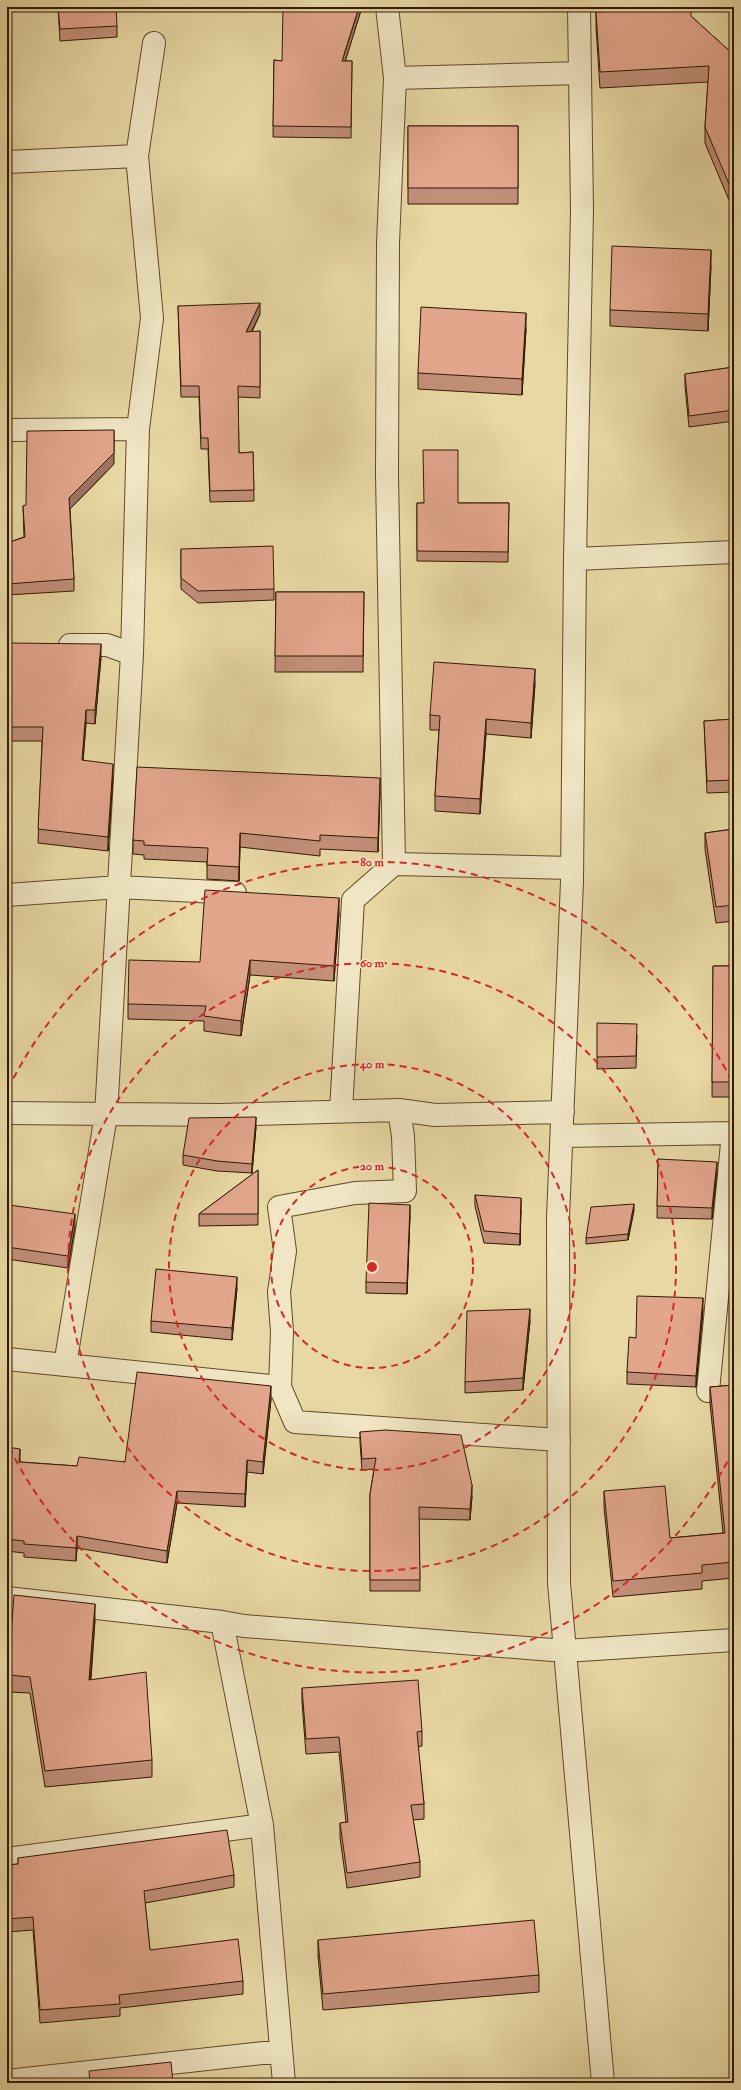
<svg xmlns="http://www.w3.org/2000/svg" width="741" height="2090" font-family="'IM FELL Double Pica',serif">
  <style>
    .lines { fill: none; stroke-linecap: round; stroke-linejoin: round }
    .minor-casing { stroke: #5f4929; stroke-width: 24 }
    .minor { stroke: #f0e6c4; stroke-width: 22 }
    .wall { fill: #c28f79; stroke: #311900 }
    .shaded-wall { fill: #9e7463; stroke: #311900 }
    .building { fill: #e2a68d; stroke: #311900 }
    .ring { fill: none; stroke: #d62828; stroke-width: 2; stroke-dasharray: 7 5 }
    .centre { fill: #d62828; stroke: #f0e6c4; stroke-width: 2 }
    .ring-label { font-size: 12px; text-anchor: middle; font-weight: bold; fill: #d62828; stroke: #f0e6c4; stroke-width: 3; stroke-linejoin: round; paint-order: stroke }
  </style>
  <rect width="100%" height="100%" fill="#e8d8a4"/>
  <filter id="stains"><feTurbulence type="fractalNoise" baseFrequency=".005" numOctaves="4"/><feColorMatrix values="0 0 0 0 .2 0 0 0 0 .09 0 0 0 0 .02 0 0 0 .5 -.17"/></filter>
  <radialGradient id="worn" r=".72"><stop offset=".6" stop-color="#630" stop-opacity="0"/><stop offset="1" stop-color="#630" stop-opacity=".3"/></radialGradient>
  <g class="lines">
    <defs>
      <path id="minor" d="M 387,7 L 395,78
        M 579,7 L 582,210 L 575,559 L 572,881 L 558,1218 L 559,1583 L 603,2083
        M 137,156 L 154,43
        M 7,162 L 137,156 L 152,318 L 138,429
        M 7,430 L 138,429 L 132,654
        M 575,559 L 734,552
        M 394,864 L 387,474 L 388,243 L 395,78 L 580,73
        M 7,895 L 119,887 L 235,893
        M 341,1111 L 353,900 L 394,864 L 572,868
        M 7,1113 L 221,1115 L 399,1110 L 435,1115 L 563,1112
        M 562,1136 L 734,1133
        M 7,1359 L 280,1387 L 295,1422 L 559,1440
        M 65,1365 L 106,1115 L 132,654 L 107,645 L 70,645
        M 280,1387 L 282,1332 L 279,1292 L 285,1251 L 279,1207 L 355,1193 L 405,1191 L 403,1136 L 399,1110
        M 708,1391 L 733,1133
        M 7,1598 L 222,1622 L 244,1626 L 565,1651 L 734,1640
        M 222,1622 L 262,1825
        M 7,1859 L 262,1825 L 284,2083
        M 7,2081 L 281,2051"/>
    </defs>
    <use href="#minor" class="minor-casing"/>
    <use href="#minor" class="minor"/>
  </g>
  <path class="wall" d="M 58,7 L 117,26 L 117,37 L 60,41 Z
    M 362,7 L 345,61 L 352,61 L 351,138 L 273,137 L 274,60 L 282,61 Z
    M 596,12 L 691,16 L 734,55 L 734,212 L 705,143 L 705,127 L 708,82 L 600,88 L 596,28 Z
    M 408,126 L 518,126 L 518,204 L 408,204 Z
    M 711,266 L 708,331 L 610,326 L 610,310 Z
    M 178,306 L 260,314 L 252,332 L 260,331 L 260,398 L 238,397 L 239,453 L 253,452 L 254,501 L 210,502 L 208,449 L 201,449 L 199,397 L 181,397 Z
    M 526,329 L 522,395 L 418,389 L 418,373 Z
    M 734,367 L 734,421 L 689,427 L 685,386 L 685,374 Z
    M 114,464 L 70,509 L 74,579 L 74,591 L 7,595 L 7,543 L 24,537 L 23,506 L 26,505 Z
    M 417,503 L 509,503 L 508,562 L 417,561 Z
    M 181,549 L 274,589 L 274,600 L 198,603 L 181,589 Z
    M 276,592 L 364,592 L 363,672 L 275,672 Z
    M 7,643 L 101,657 L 95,724 L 86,723 L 83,760 L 113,777 L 108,851 L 38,843 L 42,741 L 7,741 Z
    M 535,684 L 531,738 L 486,734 L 480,814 L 435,811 L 435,796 L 439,730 L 430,730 L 430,715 Z
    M 734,719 L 734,792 L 707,793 L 704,721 Z
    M 380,792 L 378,852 L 320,849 L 320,856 L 240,847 L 239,881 L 207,879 L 207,862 L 144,859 L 144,855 L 133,854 L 133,840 Z
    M 734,829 L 734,921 L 716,923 L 705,849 L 705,833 Z
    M 339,913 L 334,981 L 250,975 L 241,1036 L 204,1031 L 204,1021 L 128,1019 L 128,1004 L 200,962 Z
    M 713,966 L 734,966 L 734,1097 L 712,1097 Z
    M 637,1035 L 636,1068 L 597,1069 L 597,1057 Z
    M 256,1127 L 252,1173 L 217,1171 L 183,1165 L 183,1155 Z
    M 658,1159 L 717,1173 L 712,1219 L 657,1218 Z
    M 258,1170 L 258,1225 L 199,1226 L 199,1214 Z
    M 475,1195 L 521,1210 L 520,1245 L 484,1243 L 475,1206 Z
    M 634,1210 L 628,1240 L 586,1244 L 586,1238 Z
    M 410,1216 L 407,1294 L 366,1293 L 366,1282 Z
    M 7,1220 L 75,1226 L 68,1268 L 7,1259 Z
    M 237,1288 L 232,1340 L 151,1332 L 151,1321 Z
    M 703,1310 L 696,1387 L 627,1384 L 627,1372 L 636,1338 Z
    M 530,1321 L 523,1390 L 465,1393 L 465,1382 Z
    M 734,1385 L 734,1578 L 702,1581 L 702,1589 L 613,1597 L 604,1507 L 604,1491 L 670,1538 L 723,1533 L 710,1403 L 710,1387 Z
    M 271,1399 L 263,1474 L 247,1472 L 245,1507 L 177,1503 L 167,1563 L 77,1548 L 76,1561 L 24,1557 L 24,1553 L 7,1551 L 7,1447 L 20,1462 L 77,1466 L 125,1462 Z
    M 360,1432 L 472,1496 L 470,1520 L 419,1519 L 420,1591 L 370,1591 L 370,1494 L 374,1469 L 362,1470 L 360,1443 Z
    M 95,1620 L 91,1680 L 152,1760 L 152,1777 L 45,1787 L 30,1693 L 8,1692 L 8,1675 Z
    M 302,1688 L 422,1731 L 422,1746 L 418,1747 L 424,1804 L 424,1819 L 413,1820 L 420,1862 L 420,1877 L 347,1888 L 340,1838 L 340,1823 L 346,1823 L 339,1752 L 306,1754 L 302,1703 Z
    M 18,1858 L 234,1875 L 234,1887 L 145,1903 L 150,1950 L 243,1981 L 243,1994 L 120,2008 L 120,2016 L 40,2023 L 33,1930 L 7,1932 L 7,1865 L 18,1864 Z
    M 318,1940 L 539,1975 L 539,1992 L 323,2010 L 318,1956 Z"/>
  <path class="shaded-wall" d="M 359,7 L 362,7 L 342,72 L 342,61 Z
    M 711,250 L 711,266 L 708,331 L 708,314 Z
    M 260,303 L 260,314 L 246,343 L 246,332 Z
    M 526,313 L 526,329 L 522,395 L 522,379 Z
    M 114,430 L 114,464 L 69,510 L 69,498 Z
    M 101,644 L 101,657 L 95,724 L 95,710 Z
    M 535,669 L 535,684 L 531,738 L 531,723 Z
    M 86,710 L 86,723 L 82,774 L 82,760 Z
    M 486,719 L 486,734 L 480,814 L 480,799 Z
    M 113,764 L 113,777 L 108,851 L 108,837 Z
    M 380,778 L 380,792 L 378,852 L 378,838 Z
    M 240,833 L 240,847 L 239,881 L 239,867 Z
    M 339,898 L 339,913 L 334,981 L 334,966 Z
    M 250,960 L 250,975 L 241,1036 L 241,1021 Z
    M 256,1117 L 256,1127 L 252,1173 L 252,1164 Z
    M 717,1162 L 717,1173 L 712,1219 L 712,1208 Z
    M 521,1198 L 521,1210 L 520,1245 L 520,1234 Z
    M 634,1204 L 634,1210 L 628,1240 L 628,1234 Z
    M 410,1205 L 410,1216 L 407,1294 L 407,1283 Z
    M 75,1214 L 75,1226 L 68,1268 L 68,1256 Z
    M 237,1277 L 237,1288 L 232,1340 L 232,1328 Z
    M 703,1298 L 703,1310 L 696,1387 L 696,1376 Z
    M 530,1309 L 530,1321 L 523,1390 L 523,1378 Z
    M 271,1386 L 271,1399 L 263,1474 L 263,1462 Z
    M 20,1449 L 20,1461 L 19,1475 L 19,1462 Z
    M 247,1460 L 247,1472 L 245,1507 L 245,1494 Z
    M 472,1485 L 472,1496 L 470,1520 L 470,1509 Z
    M 177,1491 L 177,1503 L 167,1563 L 167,1551 Z
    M 77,1536 L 77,1548 L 76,1561 L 76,1548 Z
    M 95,1604 L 95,1620 L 89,1697 L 89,1680 Z"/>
  <path class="building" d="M 58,7 L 116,7 L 117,26 L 60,29 Z
    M 283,7 L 359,7 L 342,61 L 352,61 L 351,127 L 273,126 L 274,60 L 282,61 Z
    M 682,7 L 691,7 L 691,16 L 734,55 L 734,196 L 705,127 L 709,66 L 600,72 L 596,12 Z
    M 408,126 L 518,126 L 518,188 L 408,188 Z
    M 612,246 L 711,250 L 708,314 L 610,310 Z
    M 260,303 L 246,332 L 260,331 L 260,387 L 238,386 L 239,453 L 253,452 L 254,490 L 210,491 L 208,438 L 201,438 L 199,386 L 181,386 L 178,306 Z
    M 421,307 L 526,313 L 522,379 L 418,373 Z
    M 734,367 L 734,410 L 689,416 L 685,374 Z
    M 114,430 L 114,453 L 69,498 L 74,579 L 7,584 L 7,543 L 25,537 L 23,506 L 26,505 L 27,431 Z
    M 423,450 L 458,450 L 458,503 L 509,503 L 508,552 L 417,551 L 417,503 L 424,503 Z
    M 273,546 L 274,589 L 198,591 L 181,578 L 181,549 Z
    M 276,592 L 364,592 L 363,656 L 275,656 Z
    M 7,643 L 101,644 L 95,710 L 86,710 L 82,760 L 113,764 L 108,837 L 38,829 L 43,727 L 7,727 Z
    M 434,662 L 535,669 L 531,723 L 486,719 L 480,799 L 435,796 L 440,716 L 430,715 Z
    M 734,719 L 734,780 L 707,781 L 704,721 Z
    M 137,767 L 380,778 L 378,838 L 320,835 L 320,841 L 240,833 L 239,867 L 207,865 L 208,848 L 144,845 L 144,841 L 133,840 Z
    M 734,829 L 734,905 L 716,907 L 705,833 Z
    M 205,890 L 339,898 L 334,966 L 250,960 L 241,1021 L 204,1016 L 206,1006 L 128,1004 L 129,960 L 200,962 Z
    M 713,966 L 734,966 L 734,1082 L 712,1082 Z
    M 597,1023 L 637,1024 L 636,1056 L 597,1057 Z
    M 256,1117 L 252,1164 L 217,1161 L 183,1155 L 189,1118 Z
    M 658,1159 L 717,1162 L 712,1208 L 657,1206 Z
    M 258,1170 L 258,1214 L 199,1214 Z
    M 475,1195 L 521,1198 L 520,1234 L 484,1231 Z
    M 369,1203 L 410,1205 L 407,1283 L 366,1282 Z
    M 634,1204 L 628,1234 L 586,1238 L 591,1207 Z
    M 9,1205 L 75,1214 L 68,1256 L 7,1247 L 7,1220 Z
    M 156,1269 L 237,1277 L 232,1328 L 151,1321 Z
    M 637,1296 L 703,1298 L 696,1376 L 627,1372 L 629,1337 L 636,1338 Z
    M 530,1309 L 523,1378 L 465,1382 L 467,1311 Z
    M 137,1372 L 271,1386 L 263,1462 L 247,1460 L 245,1494 L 177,1491 L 167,1551 L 77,1536 L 76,1548 L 24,1544 L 24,1541 L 7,1539 L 7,1447 L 20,1449 L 19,1462 L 77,1466 L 79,1457 L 125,1462 Z
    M 734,1385 L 734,1562 L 702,1565 L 702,1573 L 613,1581 L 604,1491 L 665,1486 L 670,1538 L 725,1533 L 710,1387 Z
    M 385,1430 L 461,1435 L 472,1485 L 470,1509 L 419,1507 L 420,1580 L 370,1580 L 370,1494 L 376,1458 L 362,1459 L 360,1432 Z
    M 14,1595 L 95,1604 L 89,1680 L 146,1672 L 152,1760 L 45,1771 L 30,1677 L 8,1675 Z
    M 418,1680 L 422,1731 L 417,1732 L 424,1804 L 411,1805 L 420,1862 L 347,1873 L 340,1823 L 348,1822 L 339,1737 L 306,1739 L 302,1688 Z
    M 227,1830 L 234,1875 L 144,1891 L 150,1950 L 238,1939 L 243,1981 L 119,1995 L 120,2004 L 40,2010 L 33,1917 L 7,1919 L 7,1865 L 18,1864 L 18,1858 Z
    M 534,1920 L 539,1975 L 323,1994 L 318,1940 Z
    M 171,2062 L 173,2083 L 90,2083 L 89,2071 Z"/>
  <g class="ring">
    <circle cx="372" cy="1267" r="101"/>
    <circle cx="372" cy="1267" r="203"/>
    <circle cx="372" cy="1267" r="304"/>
    <path d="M733 1451A405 405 0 0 1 8 1445M8 1089A405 405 0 0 1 733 1083"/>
  </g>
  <circle cx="372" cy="1267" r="6" class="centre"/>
  <g class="ring-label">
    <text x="372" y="866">80 m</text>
    <text x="372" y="967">60 m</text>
    <text x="372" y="1068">40 m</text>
    <text x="372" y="1170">20 m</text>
  </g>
  <rect width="741" height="2090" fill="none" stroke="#e8d8a4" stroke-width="24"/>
  <rect x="8" y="8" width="725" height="2074" fill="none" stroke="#311900" stroke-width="2"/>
  <rect x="12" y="12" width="717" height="2066" fill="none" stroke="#311900"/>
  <rect width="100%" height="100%" filter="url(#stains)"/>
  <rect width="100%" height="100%" fill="url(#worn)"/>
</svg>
